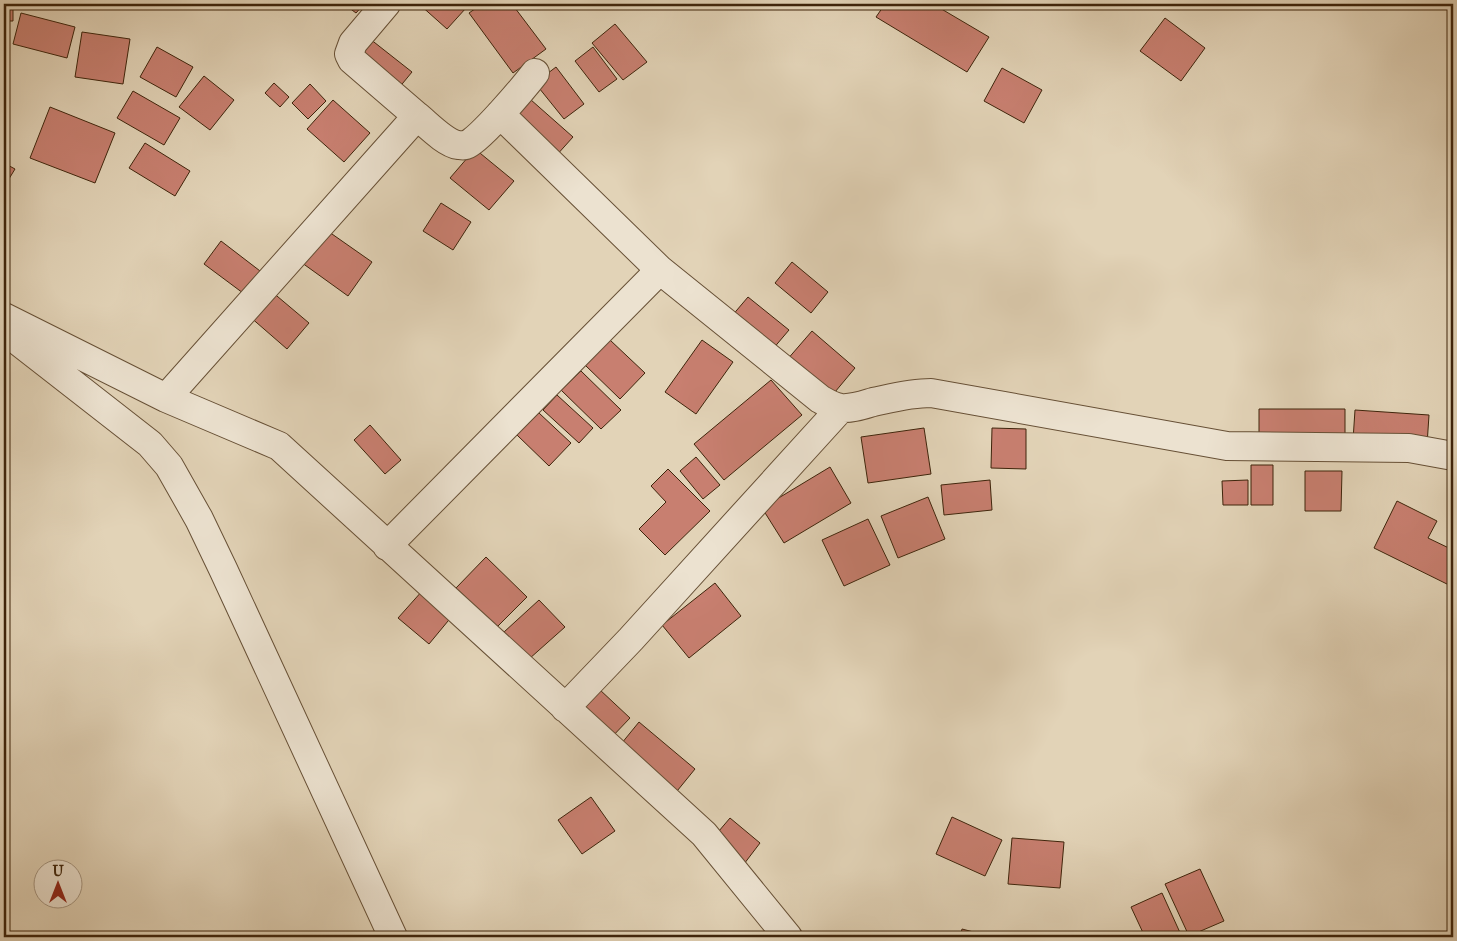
<svg xmlns="http://www.w3.org/2000/svg" width="1457" height="941" font-family="'IM FELL Great Primer',serif">
  <style>
    .building { fill: #c87f70; stroke: #3e240b }
    .lines { fill: none; stroke-linecap: round; stroke-linejoin: round }
    .minor-casing { stroke: #675036; stroke-width: 30 }
    .minor { stroke: #ece2d0; stroke-width: 28 }
  </style>
  <rect width="100%" height="100%" fill="#e2d3b7"/>
  <filter id="stains"><feTurbulence type="fractalNoise" baseFrequency=".004" numOctaves="4"/><feColorMatrix values="0 0 0 0 .2 0 0 0 0 .09 0 0 0 0 .02 0 0 0 .5 -.17"/></filter>
  <radialGradient id="worn" r=".72"><stop offset=".6" stop-color="#630" stop-opacity="0"/><stop offset="1" stop-color="#630" stop-opacity=".3"/></radialGradient>
  <path class="building" d="M 4,4 L 13,4 L 13,21 L 4,21 Z
    M 344,4 L 364,4 L 356,13 Z
    M 419,4 L 462,4 L 466,8 L 447,29 Z
    M 482,4 L 512,4 L 546,49 L 513,73 L 469,13 Z
    M 885,4 L 933,4 L 989,37 L 967,72 L 876,17 Z
    M 21,13 L 75,27 L 67,58 L 13,44 Z
    M 1165,18 L 1205,48 L 1181,81 L 1140,51 Z
    M 615,24 L 647,62 L 623,80 L 592,43 Z
    M 82,32 L 130,39 L 123,84 L 75,77 Z
    M 365,35 L 412,72 L 398,89 L 351,53 Z
    M 157,47 L 193,67 L 176,97 L 140,77 Z
    M 593,47 L 617,79 L 599,92 L 575,61 Z
    M 556,67 L 584,104 L 564,119 L 535,83 Z
    M 1002,68 L 1042,90 L 1024,123 L 984,101 Z
    M 204,76 L 234,100 L 210,130 L 179,107 Z
    M 274,83 L 289,97 L 280,107 L 265,93 Z
    M 310,84 L 326,101 L 308,119 L 292,103 Z
    M 133,91 L 180,118 L 164,145 L 117,118 Z
    M 522,92 L 573,137 L 555,157 L 504,113 Z
    M 333,100 L 370,133 L 344,162 L 307,129 Z
    M 50,107 L 115,133 L 95,183 L 30,158 Z
    M 145,143 L 190,171 L 175,196 L 129,168 Z
    M 475,149 L 514,181 L 489,210 L 450,178 Z
    M 4,163 L 15,169 L 4,187 Z
    M 441,203 L 471,222 L 453,250 L 423,231 Z
    M 322,227 L 372,262 L 348,296 L 298,260 Z
    M 221,241 L 264,274 L 247,296 L 204,264 Z
    M 792,262 L 828,292 L 811,313 L 775,283 Z
    M 271,291 L 309,323 L 287,349 L 249,316 Z
    M 748,297 L 789,330 L 772,350 L 731,317 Z
    M 812,331 L 855,368 L 830,398 L 786,361 Z
    M 610,340 L 645,373 L 620,399 L 585,365 Z
    M 702,340 L 733,362 L 696,414 L 665,392 Z
    M 581,371 L 621,410 L 601,429 L 561,390 Z
    M 771,380 L 802,415 L 724,480 L 694,444 Z
    M 557,395 L 593,428 L 579,443 L 543,410 Z
    M 1259,409 L 1345,409 L 1345,438 L 1259,438 Z
    M 1355,410 L 1429,415 L 1427,445 L 1353,440 Z
    M 539,413 L 571,443 L 549,466 L 517,435 Z
    M 370,425 L 401,460 L 385,474 L 354,440 Z
    M 924,428 L 931,474 L 868,483 L 861,437 Z
    M 992,428 L 1026,429 L 1026,469 L 991,468 Z
    M 696,457 L 720,485 L 703,499 L 680,471 Z
    M 1251,465 L 1273,465 L 1273,505 L 1251,505 Z
    M 830,467 L 851,503 L 784,543 L 762,508 Z
    M 668,469 L 710,511 L 665,555 L 639,529 L 666,502 L 651,486 Z
    M 1305,471 L 1342,471 L 1341,511 L 1305,511 Z
    M 990,480 L 992,510 L 944,515 L 941,485 Z
    M 1248,480 L 1248,505 L 1223,505 L 1222,481 Z
    M 928,497 L 945,539 L 898,558 L 881,516 Z
    M 1397,501 L 1437,521 L 1428,538 L 1453,550 L 1453,587 L 1374,548 Z
    M 868,519 L 890,565 L 844,586 L 822,540 Z
    M 486,557 L 527,597 L 497,627 L 456,588 Z
    M 715,583 L 741,616 L 689,658 L 662,625 Z
    M 423,590 L 453,615 L 429,644 L 398,618 Z
    M 539,600 L 565,627 L 529,659 L 504,632 Z
    M 599,689 L 630,718 L 609,740 L 577,711 Z
    M 639,722 L 695,769 L 673,796 L 617,749 Z
    M 591,797 L 615,831 L 582,854 L 558,820 Z
    M 952,817 L 1002,840 L 985,876 L 936,854 Z
    M 730,818 L 760,843 L 744,864 L 713,838 Z
    M 1012,838 L 1064,842 L 1060,888 L 1008,884 Z
    M 1200,869 L 1224,921 L 1189,936 L 1165,884 Z
    M 1162,893 L 1182,937 L 1145,937 L 1131,907 Z
    M 962,929 L 993,937 L 960,937 Z"/>
  <g class="lines">
    <defs>
      <path id="minor" d="M 386,4 L 353,43 L 349,54 L 352,60 L 417,116
        M 500,114 L 660,270 L 820,399 C 827,403 833,407 841,408 C 852,409 863,405 873,402 C 892,398 910,393 931,393 L 1227,446 L 1409,448 L 1453,456
        M 4,317 L 166,398 L 279,446 L 704,834 L 788,937
        M 4,330 L 150,444 L 169,466 L 199,519 L 223,569 L 393,937
        M 166,398 L 417,116 C 427,124 445,143 458,145 C 460,145 463,146 466,145 C 478,142 525,86 535,73
        M 387,546 L 660,270
        M 565,708 L 631,639 L 841,408"/>
    </defs>
    <use href="#minor" class="minor-casing"/>
    <use href="#minor" class="minor"/>
  </g>
  <rect width="1457" height="941" fill="none" stroke="#e2d3b7" stroke-width="20"/>
  <rect x="5" y="5" width="1447" height="931" fill="none" stroke="#3e240b" stroke-width="2.5"/>
  <rect x="10" y="10" width="1437" height="921" fill="none" stroke="#3e240b"/>
  <g transform="translate(58 884)"><circle r="24" fill="#ece2d0" stroke="#a69681"/>
  <path d="M0-4L9 19L0 12L-9 19Z" fill="#8f2418"/>
  <text y="-8" font-size="14" font-weight="bold" text-anchor="middle" fill="#3e240b">U</text>
  </g>
  <rect width="100%" height="100%" filter="url(#stains)"/>
  <rect width="100%" height="100%" fill="url(#worn)"/>
</svg>
